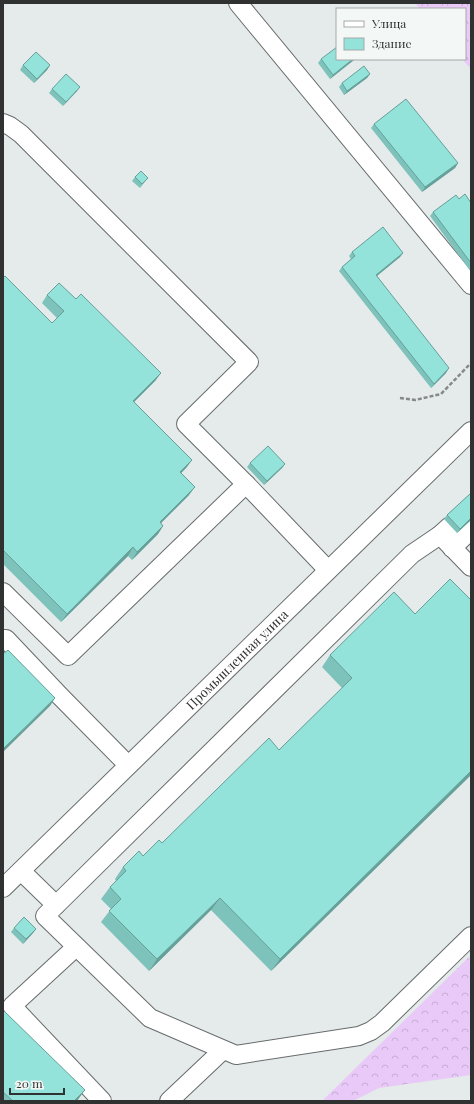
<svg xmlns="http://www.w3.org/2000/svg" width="474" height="1104" font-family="'Playfair Display',serif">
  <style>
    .forest { fill: url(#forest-crowns) }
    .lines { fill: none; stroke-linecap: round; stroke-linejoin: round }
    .minor-casing { stroke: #676b6b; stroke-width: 20 }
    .path { stroke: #868989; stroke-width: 2.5; stroke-dasharray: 4 2; stroke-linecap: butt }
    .minor { stroke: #fff; stroke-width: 18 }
    .wall { fill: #7ec3bb }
    .shaded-wall { fill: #679f99 }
    .building { fill: #93e3da; stroke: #679f99 }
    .labels { text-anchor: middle; stroke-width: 4; stroke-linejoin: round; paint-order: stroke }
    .street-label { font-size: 13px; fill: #303131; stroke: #f3f8f7 }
  </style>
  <defs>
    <pattern id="forest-crowns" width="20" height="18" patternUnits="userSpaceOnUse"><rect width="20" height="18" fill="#e8c9f7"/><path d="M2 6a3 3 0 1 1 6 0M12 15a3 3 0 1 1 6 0" fill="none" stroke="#c7add4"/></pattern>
  </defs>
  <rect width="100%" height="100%" fill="#e5eaea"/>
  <path class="forest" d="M 415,3 L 471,3 L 471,69 L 462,59 L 465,59 L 465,9 L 420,9 Z
    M 471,955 L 471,1075 L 379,1088 L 353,1101 L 322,1101 Z"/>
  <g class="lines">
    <defs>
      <g id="minor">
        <path d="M 238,3 L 471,285"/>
        <path d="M 3,123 L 10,126 L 21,134 L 249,362 L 186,424 L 246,484 L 328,570"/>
        <path d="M 450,526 L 440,535 L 412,554 L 45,916 L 150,1018 L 236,1055 L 359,1036 L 371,1031 L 382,1023 L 471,936"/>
        <path d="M 440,535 L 471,567"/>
        <path d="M 452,548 L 471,530"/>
        <path d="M 3,592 L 68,656 L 246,484"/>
        <path d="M 3,639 L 6,639 L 60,696 L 128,765"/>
        <path d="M 21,871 L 56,905"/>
        <path id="s1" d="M 3,888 L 471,431"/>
        <path d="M 76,947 L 12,1006 L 102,1101"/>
        <path d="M 169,1101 L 223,1050"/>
      </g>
    </defs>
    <use href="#minor" class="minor-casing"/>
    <path class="path" d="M 400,398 L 415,400 L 441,394 L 471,363"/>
    <use href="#minor" class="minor"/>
  </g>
  <path class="wall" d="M 321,59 L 354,60 L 330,79 L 318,63 Z
    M 23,65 L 50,65 L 47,70 L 34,83 L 20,70 Z
    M 370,74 L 367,78 L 344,95 L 339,87 L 342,83 Z
    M 52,89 L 77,91 L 63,106 L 49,93 Z
    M 374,124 L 458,163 L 455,168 L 422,192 L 371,128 Z
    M 135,177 L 148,178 L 140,188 L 132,181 Z
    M 459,199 L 471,203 L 471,272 L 430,216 L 433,212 Z
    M 352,252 L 403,253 L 400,257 L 377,276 L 446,373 L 431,388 L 339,271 L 342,267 L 351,259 L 349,256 Z
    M 3,278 L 52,323 L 57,318 L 42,303 L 47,295 L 76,299 L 161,373 L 155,381 L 134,402 L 192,460 L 186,468 L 181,473 L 189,495 L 161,523 L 163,526 L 158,534 L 132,560 L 128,556 L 61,622 L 3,564 Z
    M 250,463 L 285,464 L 282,468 L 264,485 L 247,467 Z
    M 471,493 L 471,520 L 457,533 L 444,519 L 447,515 Z
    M 330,655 L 471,775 L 271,971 L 211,910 L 149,971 L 101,922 L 111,909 L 101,899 L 110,887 L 116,881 L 115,879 L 123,867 L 143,856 L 162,843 L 279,750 L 342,688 L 322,667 Z
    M 14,928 L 36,929 L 33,933 L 23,944 L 11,932 Z
    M 3,1010 L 77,1101 L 3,1101 Z"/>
  <path class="shaded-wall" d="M 353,59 L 355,59 L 330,79 L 333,75 Z
    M 50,65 L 47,70 L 34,83 L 37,79 Z
    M 370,74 L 367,78 L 344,95 L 347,91 Z
    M 80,87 L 77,91 L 63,106 L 66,102 Z
    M 458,163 L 455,168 L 422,192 L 425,187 Z
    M 403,253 L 400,257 L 373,279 L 376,275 Z
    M 449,368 L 446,373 L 431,388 L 434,384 Z
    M 161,373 L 155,381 L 127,409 L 133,401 Z
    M 192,460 L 186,468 L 174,480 L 180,472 Z
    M 285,464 L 282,468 L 264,485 L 267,481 Z
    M 195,487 L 189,495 L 154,530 L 160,522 Z
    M 471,518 L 471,520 L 457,533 L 460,529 Z
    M 163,526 L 158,534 L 132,560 L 137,552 Z
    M 133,547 L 128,556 L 61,622 L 67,614 Z
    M 55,698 L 50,706 L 3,752 L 3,749 Z
    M 471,771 L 471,775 L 271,971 L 280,959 Z
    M 220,898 L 211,910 L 149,971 L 157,959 Z
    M 36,929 L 33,933 L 23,944 L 26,939 Z
    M 85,1090 L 77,1101 L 74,1101 Z"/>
  <path class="building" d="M 337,47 L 337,59 L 353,59 L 333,75 L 321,59 Z
    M 36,52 L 50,65 L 37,79 L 23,65 Z
    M 364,66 L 370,74 L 347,91 L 342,83 Z
    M 66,74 L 80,87 L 66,102 L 52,89 Z
    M 406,99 L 458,163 L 425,187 L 374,124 Z
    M 141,171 L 148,178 L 142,184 L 135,177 Z
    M 465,194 L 471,203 L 471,263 L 433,212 L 456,195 L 459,199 Z
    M 383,227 L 403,253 L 376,275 L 449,368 L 434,384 L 342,267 L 355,256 L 352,252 Z
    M 5,276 L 52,323 L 64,311 L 47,295 L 59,283 L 76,299 L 81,294 L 161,373 L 133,401 L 192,460 L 180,472 L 195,487 L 160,522 L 163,526 L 137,552 L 133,547 L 67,614 L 3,550 L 3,278 Z
    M 268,446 L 285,464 L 267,481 L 250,463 Z
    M 471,493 L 471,518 L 460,529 L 447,515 Z
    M 450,579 L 471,600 L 471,771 L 280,959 L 220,898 L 157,959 L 109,911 L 121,899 L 110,887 L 126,871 L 123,867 L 139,851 L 143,856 L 159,840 L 162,843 L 269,738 L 279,750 L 352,678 L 330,655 L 394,592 L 415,614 Z
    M 8,650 L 55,698 L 3,749 L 3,654 Z
    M 24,917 L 36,929 L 26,939 L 14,928 Z
    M 3,1010 L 85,1090 L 74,1101 L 13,1101 L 3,1092 Z"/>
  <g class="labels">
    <g class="street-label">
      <text dy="5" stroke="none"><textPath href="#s1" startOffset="327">Промышленная улица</textPath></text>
    </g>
  </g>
  <rect width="474" height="1104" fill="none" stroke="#303131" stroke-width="8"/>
  <rect x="336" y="8" width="130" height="52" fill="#f3f8f7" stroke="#a5a8a8"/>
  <rect x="344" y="21" width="20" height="6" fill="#ffffff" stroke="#a5a8a8"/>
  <text x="372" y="28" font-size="12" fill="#303131">Улица</text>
  <rect x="344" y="38" width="20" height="12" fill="#93e3da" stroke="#a5a8a8"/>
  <text x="372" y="48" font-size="12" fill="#303131">Здание</text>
  <path d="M10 1088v6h54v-6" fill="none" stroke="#303131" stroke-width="2"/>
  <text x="16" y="1088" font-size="12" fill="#303131" stroke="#f3f8f7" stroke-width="3" paint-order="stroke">20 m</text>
</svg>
